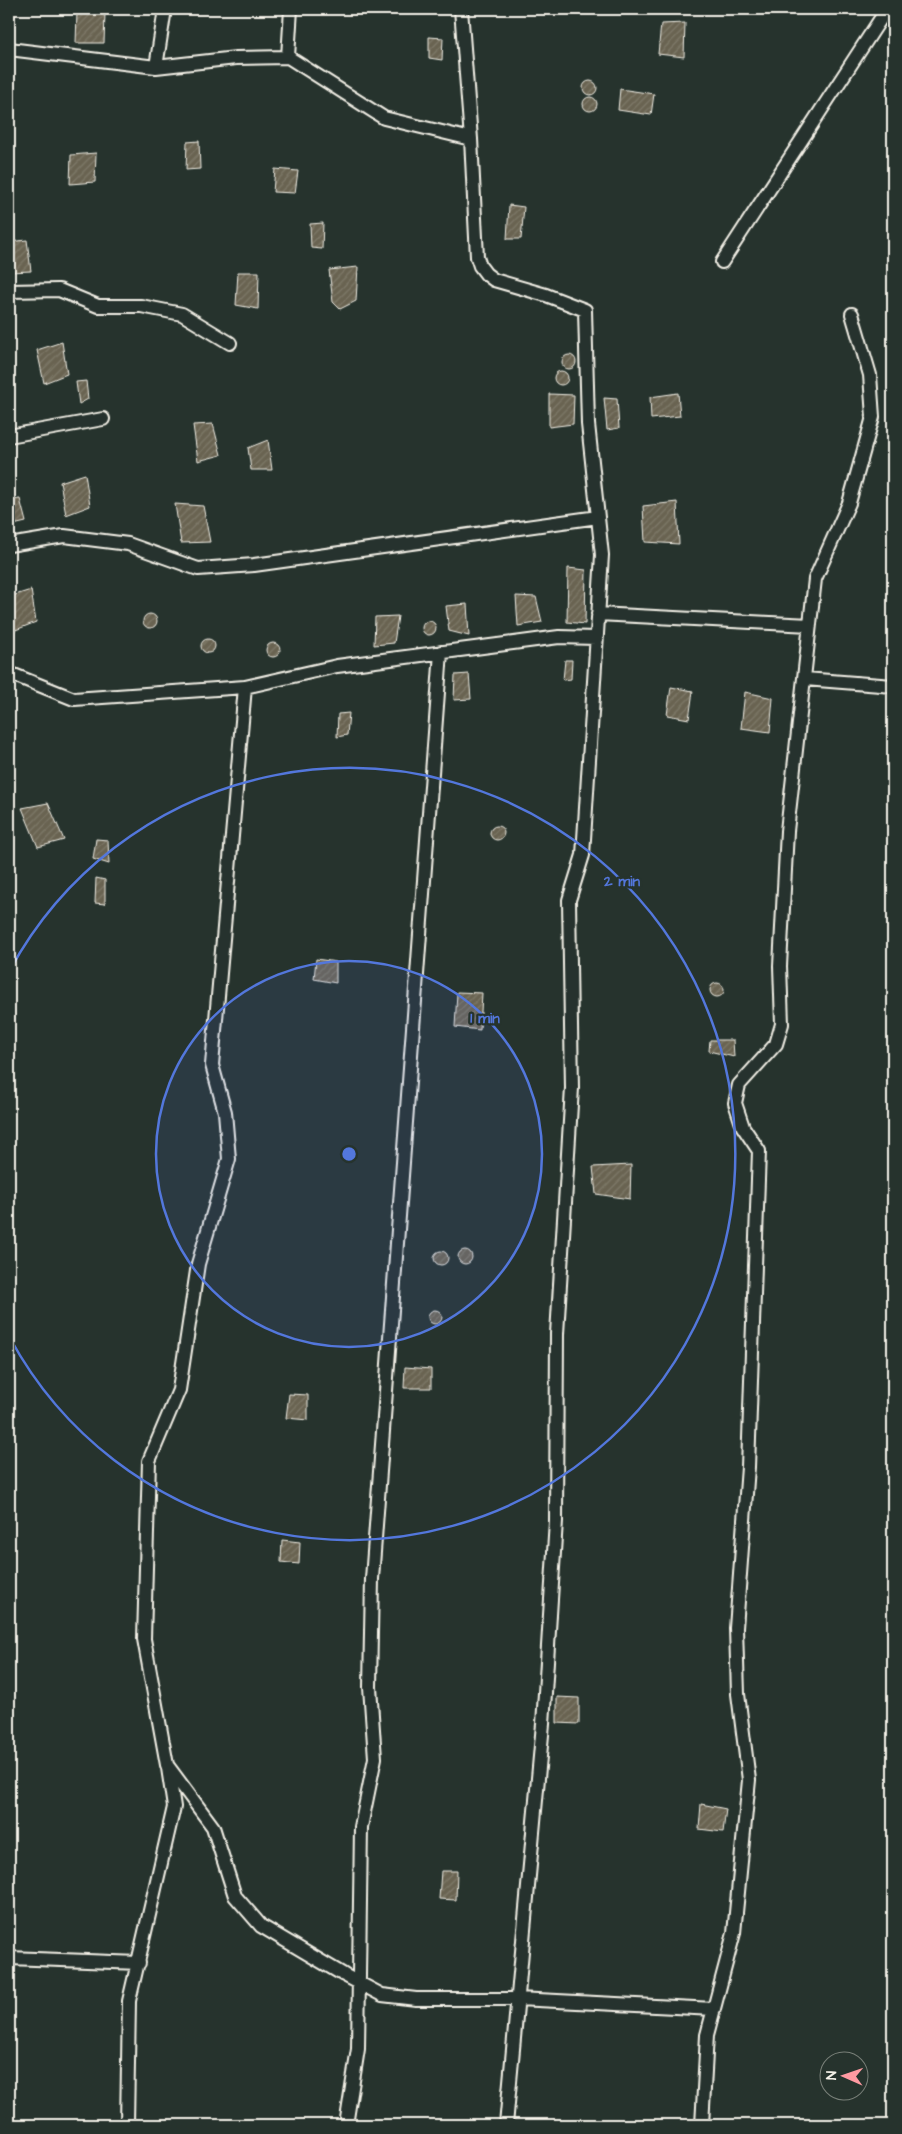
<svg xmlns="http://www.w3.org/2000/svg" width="902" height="2134" font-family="'Architects Daughter',sans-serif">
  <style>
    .building { fill: url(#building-hatch); stroke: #f4f1e8 }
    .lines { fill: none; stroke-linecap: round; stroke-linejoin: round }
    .street-casing { stroke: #f4f1e8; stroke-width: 16 }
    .street { stroke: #26332d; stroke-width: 12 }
    .ring { fill: none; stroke: #5377dc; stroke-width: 2.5 }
    .centre { fill: #5377dc; stroke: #26332d; stroke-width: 2.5 }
    .ring-label { font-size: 15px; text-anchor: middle; font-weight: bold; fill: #5377dc; stroke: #26332d; stroke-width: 4.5; stroke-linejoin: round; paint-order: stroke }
  </style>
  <defs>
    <pattern id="building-hatch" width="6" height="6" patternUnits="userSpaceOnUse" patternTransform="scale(1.25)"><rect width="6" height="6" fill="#696351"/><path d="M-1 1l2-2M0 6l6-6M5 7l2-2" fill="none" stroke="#7f7a6a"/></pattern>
  </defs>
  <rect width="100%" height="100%" fill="#26332d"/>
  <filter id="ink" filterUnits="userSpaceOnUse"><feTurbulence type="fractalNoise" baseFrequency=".02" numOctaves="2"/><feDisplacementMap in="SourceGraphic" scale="10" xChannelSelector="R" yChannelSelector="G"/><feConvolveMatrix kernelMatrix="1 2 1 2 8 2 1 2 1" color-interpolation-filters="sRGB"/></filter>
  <g filter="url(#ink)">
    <path class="building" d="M 77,12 L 105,13 L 104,43 L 76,43 Z
      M 685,23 L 684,57 L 658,54 L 661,24 Z
      M 429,37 L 443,38 L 442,60 L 429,58 Z
      M583 88a7 7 0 1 1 14 0a7 7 0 1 1-14 0Z
      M 620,89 L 654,94 L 651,115 L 618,110 Z
      M583 104a7 7 0 1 1 14 0a7 7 0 1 1-14 0Z
      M 199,141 L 200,169 L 186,170 L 187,142 Z
      M 96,153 L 95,182 L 70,184 L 71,155 Z
      M 275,169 L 298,171 L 295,193 L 273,192 Z
      M 509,205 L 524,207 L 521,239 L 507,239 Z
      M 323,223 L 322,249 L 311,248 L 310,224 Z
      M 27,240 L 31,271 L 9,272 L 9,242 Z
      M 358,267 L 356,301 L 340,309 L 333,302 L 329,270 Z
      M 238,272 L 259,272 L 258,309 L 236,305 Z
      M 62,342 L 67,374 L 44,383 L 37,350 Z
      M562 362a7 7 0 1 1 14 0a7 7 0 1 1-14 0Z
      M554 378a7 7 0 1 1 14 0a7 7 0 1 1-14 0Z
      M 86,381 L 88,399 L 79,404 L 76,382 Z
      M 678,393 L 680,416 L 651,419 L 650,397 Z
      M 549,394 L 574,395 L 573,424 L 549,427 Z
      M 604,398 L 617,399 L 619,428 L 607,430 Z
      M 213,424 L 221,455 L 198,461 L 193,425 Z
      M 268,440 L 272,470 L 251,470 L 248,448 Z
      M 85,474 L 90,506 L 66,515 L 60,482 Z
      M 20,499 L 26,522 L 9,526 L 9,500 Z
      M 677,502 L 679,544 L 645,542 L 643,506 Z
      M 175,504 L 203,506 L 210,542 L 181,543 Z
      M 568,568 L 586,570 L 585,624 L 567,622 Z
      M 31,590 L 36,622 L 13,631 L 9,610 L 9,597 Z
      M 516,596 L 536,597 L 542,622 L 518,626 Z
      M 467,604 L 469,636 L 449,631 L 446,606 Z
      M143 621a7 7 0 1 1 14 0a7 7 0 1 1-14 0Z
      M 398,616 L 394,643 L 374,645 L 375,617 Z
      M422 628a7 7 0 1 1 14 0a7 7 0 1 1-14 0Z
      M201 646a7 7 0 1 1 14 0a7 7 0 1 1-14 0Z
      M266 650a7 7 0 1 1 14 0a7 7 0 1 1-14 0Z
      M 565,660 L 572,660 L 571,679 L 563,680 Z
      M 469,674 L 471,699 L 454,700 L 455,675 Z
      M 671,687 L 693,691 L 689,719 L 667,715 Z
      M 745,692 L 773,698 L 770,732 L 741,728 Z
      M 349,713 L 347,735 L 337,737 L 338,714 Z
      M 48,803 L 64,840 L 38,847 L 22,808 Z
      M490 833a7 7 0 1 1 14 0a7 7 0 1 1-14 0Z
      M 96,839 L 108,840 L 109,864 L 93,859 Z
      M 96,878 L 105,880 L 105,904 L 95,903 Z
      M 316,959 L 336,962 L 336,983 L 314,979 Z
      M710 990a7 7 0 1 1 14 0a7 7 0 1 1-14 0Z
      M 457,992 L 482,993 L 480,1030 L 455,1027 Z
      M 710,1040 L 733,1040 L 734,1057 L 709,1051 Z
      M 631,1165 L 630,1199 L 596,1194 L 593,1167 Z
      M458 1257a7 7 0 1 1 14 0a7 7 0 1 1-14 0Z
      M434 1258a7 7 0 1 1 14 0a7 7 0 1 1-14 0Z
      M428 1317a7 7 0 1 1 14 0a7 7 0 1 1-14 0Z
      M 405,1367 L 431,1369 L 431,1388 L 404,1388 Z
      M 289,1394 L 308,1395 L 308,1420 L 286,1418 Z
      M 282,1540 L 300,1542 L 299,1564 L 281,1562 Z
      M 557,1697 L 579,1698 L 579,1724 L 557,1723 Z
      M 701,1804 L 726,1809 L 723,1832 L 699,1829 Z
      M 441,1871 L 457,1871 L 456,1900 L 439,1899 Z"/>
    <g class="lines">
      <defs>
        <path id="street" d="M 461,9 L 471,139
          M 9,49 L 156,67 L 236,58 L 288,57 L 384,118 L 471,139 L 477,257 L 480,266 L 486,274 L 494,280 L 546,295 L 585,310 L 588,424 L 602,555 L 583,855 L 569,900 L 572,1088 L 557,1334 L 556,1521 L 543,1724 L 506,2125
          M 288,57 L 291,9
          M 156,67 L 165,9
          M 722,262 L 887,9
          M 9,291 L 59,290 L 98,306 L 141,306 L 182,314 L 230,343
          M 9,436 L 103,419
          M 9,545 L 64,536 L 128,544 L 198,569 L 254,565 L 598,517
          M 598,614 L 810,625
          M 9,673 L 74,699 L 245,687 L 337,666 L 559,637 L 596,638
          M 805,679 L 893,686
          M 245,687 L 212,1065 L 225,1112 L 229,1159 L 198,1264 L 179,1390 L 149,1461 L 144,1639 L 167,1765 L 213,1827 L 235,1896 L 261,1926 L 344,1975 L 382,1995 L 416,1999 L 518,1999 L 714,2009
          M 9,1958 L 139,1963
          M 127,2125 L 129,2001 L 174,1807 L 168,1768
          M 346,2125 L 358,2049 L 361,1827 L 375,1758 L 370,1687 L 372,1579 L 441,652
          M 702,2125 L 707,2035 L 734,1933 L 749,1780 L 738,1694 L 736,1628 L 748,1467 L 759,1151 L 743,1127 L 735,1103 L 739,1085 L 776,1044 L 782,1024 L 780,966 L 787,831 L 815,579 L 849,503 L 873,417 L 870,375 L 852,314"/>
      </defs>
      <use href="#street" class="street-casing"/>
      <use href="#street" class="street"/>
    </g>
  </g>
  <circle cx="349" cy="1154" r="193" fill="#5377dc" fill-opacity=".12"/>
  <g class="ring">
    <circle cx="349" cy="1154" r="193"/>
    <path d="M10 970A386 386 0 1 1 10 1338"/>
  </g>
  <circle cx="349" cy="1154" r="8" class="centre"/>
  <g class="ring-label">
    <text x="622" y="886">2 min</text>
    <text x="485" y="1023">1 min</text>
  </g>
  <rect width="902" height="2134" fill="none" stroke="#26332d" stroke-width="30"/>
  <rect x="15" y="15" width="872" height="2104" fill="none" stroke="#f4f1e8" stroke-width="2" filter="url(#ink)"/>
  <g transform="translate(844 2076) rotate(272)"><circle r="24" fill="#26332d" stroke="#787f78"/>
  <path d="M0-4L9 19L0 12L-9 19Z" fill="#ff9aa2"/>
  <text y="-8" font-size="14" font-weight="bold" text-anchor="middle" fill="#f4f1e8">N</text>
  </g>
</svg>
